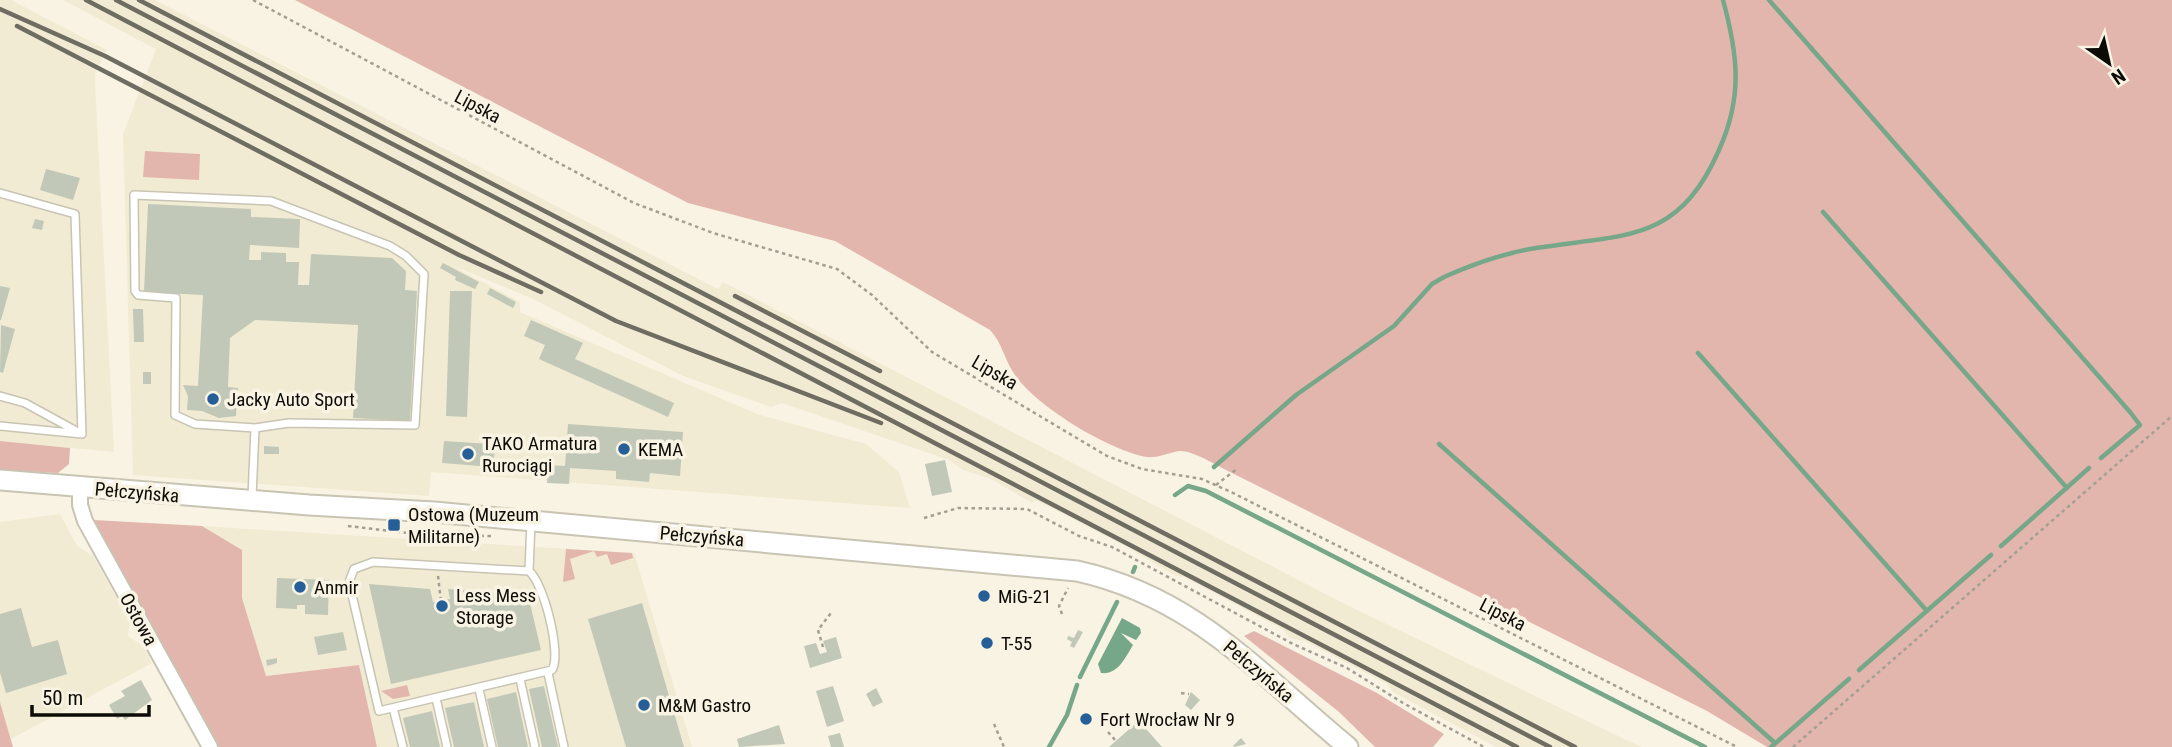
<svg xmlns="http://www.w3.org/2000/svg" width="2172" height="747" font-family="'Roboto Condensed',sans-serif">
  <style>
    .built { fill: #f2ebd3 }
    .green { fill: #e3b6ad }
    .water { fill: #75a788 }
    .lines { fill: none; stroke-linecap: round; stroke-linejoin: round }
    .stream { stroke: #75a788; stroke-width: 4.5 }
    .building { fill: #c1c8b8 }
    .service-casing { stroke: #c8c4b3; stroke-width: 10 }
    .minor-casing { stroke: #c8c4b3; stroke-width: 18 }
    .secondary-casing { stroke: #c8c4b3; stroke-width: 23 }
    .path { stroke: #a39f93; stroke-width: 2.5; stroke-dasharray: 3.5 3.5; stroke-linecap: butt }
    .service { stroke: #fff; stroke-width: 7 }
    .minor { stroke: #fff; stroke-width: 14 }
    .secondary { stroke: #fff; stroke-width: 19 }
    .rail { stroke: #6f6c62; stroke-width: 4.5 }
    .poi-dot { fill: #265f97; stroke: #f8f3e3; stroke-width: 2.5 }
    .labels { text-anchor: middle; stroke-width: 7; stroke-linejoin: round; paint-order: stroke }
    .street-label { font-size: 19px; fill: #0d0b06; stroke: #f8f3e3 }
    .poi-label { font-size: 19px; fill: #0d0b06; stroke: #f8f3e3; text-anchor: start }
  </style>
  <rect width="100%" height="100%" fill="#f8f3e3"/>
  <path class="built" d="M 0,0 L 11,0 L 107,50 L 95,74 L 95,83 L 114,452 L 0,441 Z
    M 63,0 L 155,0 L 718,289 L 723,282 L 1343,603 L 1641,747 L 1496,747 L 1393,692 L 1387,684 L 1305,641 L 1289,638 L 1284,630 L 1184,577 L 1176,576 L 1127,547 L 1056,510 L 1034,500 L 1032,503 L 991,479 L 963,470 L 949,460 L 782,403 L 771,407 L 683,376 L 529,297 L 451,265 L 520,302 L 520,312 L 757,414 L 866,444 L 899,472 L 910,508 L 431,472 L 429,496 L 133,475 L 123,134 L 156,49 Z
    M 60,514 L 77,546 L 93,556 L 130,622 L 128,636 L 143,646 L 152,663 L 11,739 L 0,702 L 0,522 Z
    M 202,526 L 634,553 L 692,747 L 377,747 L 359,665 L 266,676 L 242,598 L 242,550 Z"/>
  <path class="green" d="M 295,0 L 2172,0 L 2172,747 L 1767,747 L 1707,711 L 1228,471 C 1216,465 1192,450 1179,451 C 1168,453 1158,458 1147,457 C 1110,451 1033,405 1013,372 C 1004,358 1002,343 990,330 L 835,241 L 688,203 Z
    M 145,151 L 200,154 L 199,180 L 143,177 Z
    M 0,441 L 70,448 L 69,464 L 58,473 L 0,470 Z
    M 94,520 L 202,526 L 242,550 L 242,598 L 266,676 L 359,665 L 377,747 L 219,747 Z
    M 566,549 L 632,553 L 633,558 L 611,565 L 607,554 L 597,557 L 594,551 L 570,559 L 575,579 L 563,582 Z
    M 1254,631 L 1377,693 L 1444,734 L 1433,747 L 1375,747 L 1339,712 L 1244,636 Z
    M 407,685 L 410,696 L 393,699 L 381,691 Z
    M 0,702 L 13,747 L 0,747 Z"/>
  <path class="water" d="M 1122,618 L 1140,628 L 1141,633 L 1136,640 L 1121,633 L 1133,645 C 1125,658 1118,675 1101,673 L 1098,664 Z"/>
  <g class="lines">
    <path class="stream" d="M 1769,0 L 2130,412 L 2140,425 L 2101,458
      M 1823,212 L 2067,488
      M 1698,353 L 1927,611
      M 1439,444 L 1775,743
      M 1214,467 L 1296,395 L 1394,326 L 1432,284 L 1444,277 C 1473,264 1505,253 1536,248 C 1624,234 1678,244 1719,150 C 1743,97 1738,55 1723,0
      M 1175,495 L 1188,486 L 1206,491 L 1705,747
      M 2001,546 L 2089,468
      M 1133,572 L 1135,567
      M 1859,670 L 1991,555
      M 1080,677 L 1117,602
      M 1049,747 L 1067,715 L 1077,685
      M 1771,747 L 1849,679"/>
  </g>
  <path class="building" d="M 46,169 L 80,178 L 73,200 L 40,190 Z
    M 148,204 L 251,209 L 251,217 L 300,219 L 299,248 L 250,245 L 249,260 L 261,260 L 261,252 L 286,253 L 286,262 L 299,262 L 298,285 L 309,285 L 311,254 L 392,258 L 406,271 L 405,290 L 417,291 L 410,421 L 353,418 L 358,325 L 255,320 L 230,338 L 228,387 L 238,388 L 236,416 L 219,418 L 202,411 L 187,410 L 188,396 L 183,385 L 198,386 L 203,295 L 144,292 Z
    M 35,219 L 44,221 L 42,230 L 32,228 Z
    M 443,263 L 479,282 L 475,289 L 455,280 L 456,277 L 440,268 Z
    M 0,286 L 10,288 L 1,320 L 0,320 Z
    M 490,288 L 516,302 L 513,308 L 487,294 Z
    M 450,291 L 472,291 L 467,417 L 446,416 Z
    M 133,309 L 143,309 L 144,342 L 134,342 Z
    M 531,320 L 583,343 L 575,359 L 674,403 L 668,417 L 539,359 L 545,345 L 524,336 Z
    M 1,325 L 15,329 L 3,373 L 0,372 Z
    M 143,372 L 151,372 L 151,384 L 143,384 Z
    M 568,424 L 683,432 L 680,476 L 650,473 L 649,482 L 616,479 L 616,471 L 570,468 L 569,484 L 547,483 L 548,465 L 565,466 Z
    M 490,435 L 498,435 L 492,467 L 442,463 L 444,441 L 490,444 Z
    M 264,446 L 279,447 L 279,454 L 264,454 Z
    M 945,460 L 952,492 L 932,496 L 925,464 Z
    M 277,578 L 329,580 L 328,615 L 305,614 L 305,605 L 297,605 L 297,609 L 276,608 Z
    M 369,584 L 430,589 L 433,602 L 450,599 L 448,589 L 528,595 L 541,650 L 391,684 Z
    M 642,603 L 684,747 L 626,747 L 588,619 Z
    M 21,608 L 32,647 L 58,640 L 67,674 L 6,693 L 0,673 L 0,614 Z
    M 1078,630 L 1083,632 L 1074,648 L 1070,646 L 1072,642 L 1067,639 L 1068,636 L 1074,638 Z
    M 343,632 L 347,650 L 318,655 L 314,637 Z
    M 836,637 L 842,658 L 810,668 L 804,646 L 816,643 L 820,654 L 827,652 L 823,641 Z
    M 277,658 L 277,663 L 267,666 L 266,660 Z
    M 141,680 L 152,700 L 125,720 L 122,716 L 117,719 L 109,705 L 125,696 L 121,691 Z
    M 544,686 L 558,747 L 542,747 L 529,689 Z
    M 833,686 L 844,721 L 827,727 L 816,691 Z
    M 876,688 L 883,702 L 873,707 L 866,694 Z
    M 516,692 L 528,747 L 498,747 L 487,699 Z
    M 1191,692 L 1200,700 L 1191,710 L 1185,705 Z
    M 474,702 L 484,747 L 454,747 L 445,708 Z
    M 432,711 L 440,747 L 410,747 L 403,718 Z
    M 1140,722 L 1162,747 L 1109,747 L 1135,724 Z
    M 779,725 L 785,744 L 739,747 L 737,739 Z
    M 840,733 L 844,747 L 831,747 L 828,736 Z
    M 1241,738 L 1246,744 L 1234,747 L 1233,746 Z"/>
  <g class="lines">
    <defs>
      <path id="service" d="M 0,193 L 75,214 L 82,434 L 0,426
        M 0,396 L 25,403 L 78,432
        M 252,497 L 255,428 L 289,423 L 415,425 L 424,274 L 406,256 L 390,246 L 271,201 L 134,195 L 135,291 L 138,295 L 176,298 L 175,415 L 195,424 L 255,428
        M 529,571 C 544,583 562,655 552,670 L 379,711 L 349,582 L 354,569 L 373,562 L 529,571 L 531,522
        M 548,673 L 564,747
        M 520,679 L 535,747
        M 479,689 L 492,747
        M 436,698 L 447,747
        M 393,708 L 403,747"/>
      <path id="minor" d="M 80,486 L 80,505 L 85,521 L 210,747"/>
      <path id="secondary" d="M 0,480 L 309,505 L 434,512 L 1077,571 C 1195,597 1259,674 1348,747"/>
    </defs>
    <use href="#service" class="service-casing"/>
    <use href="#minor" class="minor-casing"/>
    <use href="#secondary" class="secondary-casing"/>
    <path class="path" d="M 253,0 L 634,203 L 713,233 L 837,269 L 872,295 L 932,352 L 1107,456 L 1142,469 L 1202,479 L 1231,492 L 1737,747
      M 1216,485 L 1238,468
      M 924,518 L 958,508 L 1027,509 L 1079,536 L 1112,547 L 1293,644 L 1347,668 L 1403,703 L 1484,747
      M 348,526 L 425,535 L 491,536
      M 438,576 L 441,601
      M 1062,614 L 1059,606 L 1068,588
      M 823,647 L 818,630 L 831,613
      M 1181,693 L 1189,694
      M 994,724 L 1004,747
      M 1108,732 L 1116,741
      M 1793,747 L 2172,416"/>
    <use href="#service" class="service"/>
    <use href="#minor" class="minor"/>
    <use href="#secondary" class="secondary"/>
    <path class="rail" d="M 86,0 L 1517,747
      M 116,0 L 1550,747
      M 139,0 L 1575,747
      M 0,9 L 105,56 L 616,321 L 881,423
      M 17,26 L 459,255 L 541,292
      M 735,296 L 880,371"/>
  </g>
  <g class="poi-dot">
    <circle cx="213" cy="399" r="7"/>
    <circle cx="624" cy="449" r="7"/>
    <circle cx="468" cy="454" r="7"/>
    <rect x="387" y="518" width="14" height="14" rx="3.5"/>
    <circle cx="300" cy="587" r="7"/>
    <circle cx="984" cy="596" r="7"/>
    <circle cx="442" cy="606" r="7"/>
    <circle cx="987" cy="643" r="7"/>
    <circle cx="644" cy="705" r="7"/>
    <circle cx="1086" cy="719" r="7"/>
  </g>
  <g class="labels">
    <g class="street-label">
      <text transform="translate(478 106) rotate(28)" y="7">Lipska</text>
      <text transform="translate(995 372) rotate(30)" y="7">Lipska</text>
      <text transform="translate(137 492) rotate(5)" y="7">Pełczyńska</text>
      <text transform="translate(702 536) rotate(5)" y="7">Pełczyńska</text>
      <text transform="translate(1503 614) rotate(27)" y="7">Lipska</text>
      <text transform="translate(139 619) rotate(61)" y="7">Ostowa</text>
      <text transform="translate(1259 671) rotate(40)" y="7">Pełczyńska</text>
    </g>
    <g class="poi-label">
      <text x="227" y="406">Jacky Auto Sport</text>
      <text x="482" y="450">TAKO Armatura<tspan x="482" dy="22">Rurociągi</tspan></text>
      <text x="638" y="456">KEMA</text>
      <text x="408" y="521">Ostowa (Muzeum<tspan x="408" dy="22">Militarne)</tspan></text>
      <text x="314" y="594">Anmir</text>
      <text x="456" y="602">Less Mess<tspan x="456" dy="22">Storage</tspan></text>
      <text x="998" y="603">MiG-21</text>
      <text x="1001" y="650">T-55</text>
      <text x="658" y="712">M&amp;M Gastro</text>
      <text x="1100" y="726">Fort Wrocław Nr 9</text>
    </g>
  </g>
  <g transform="translate(2109 63) rotate(146)" stroke="#f8f3e3" stroke-width="5" paint-order="stroke">
  <path d="M0-5L12 26L0 18L-12 26Z" fill="#0d0b06"/>
  <text y="-10" font-size="19" font-weight="bold" text-anchor="middle" fill="#0d0b06">N</text>
  </g>
  <path d="M32 705v10h117v-10" fill="none" stroke="#0d0b06" stroke-width="3.5"/>
  <text x="42" y="705" font-size="21" fill="#0d0b06" stroke="#f8f3e3" stroke-width="5" paint-order="stroke">50 m</text>
</svg>
